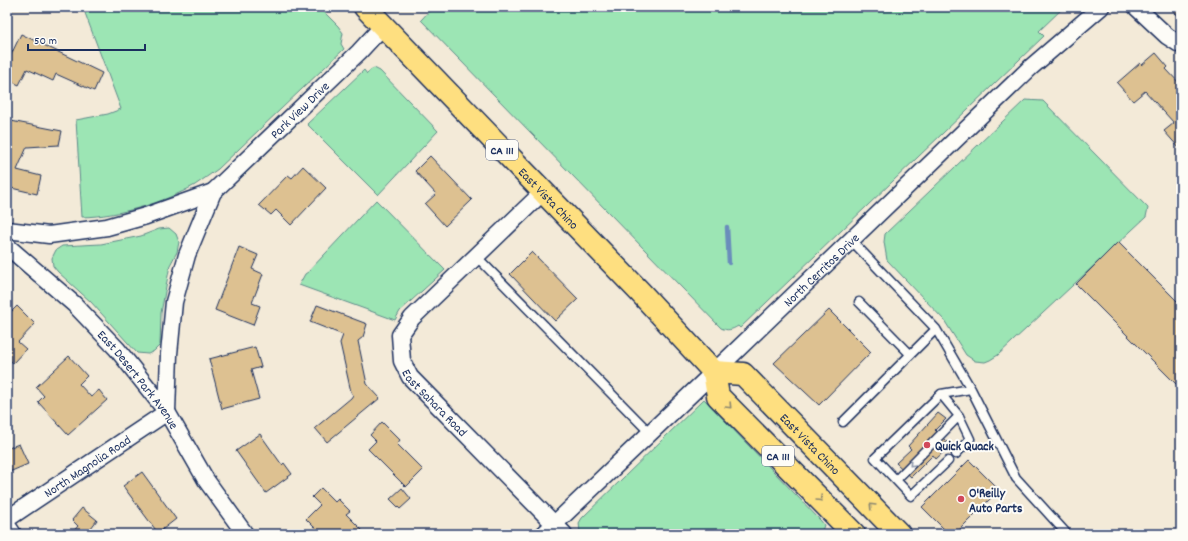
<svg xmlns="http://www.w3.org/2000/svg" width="1188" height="541" font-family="Dekko,sans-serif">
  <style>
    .green { fill: #9ce5b4; stroke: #5c8a89 }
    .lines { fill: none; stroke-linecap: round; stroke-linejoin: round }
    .stream { stroke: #6a8dbb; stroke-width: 4.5 }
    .building { fill: #ddc191; stroke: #1b2f5e }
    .service-casing { stroke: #1b2f5e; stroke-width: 11 }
    .minor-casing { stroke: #1b2f5e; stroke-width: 19 }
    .primary-casing { stroke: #1b2f5e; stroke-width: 25 }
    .service { stroke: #fdfcf7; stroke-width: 8 }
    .minor { stroke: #fdfcf7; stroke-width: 16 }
    .primary { stroke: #fedf80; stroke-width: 22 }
    .oneway { stroke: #8c876f }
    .oneway2 { stroke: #8c96aa }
    .poi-dot { fill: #d1495b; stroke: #fdfcf7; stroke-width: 1.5 }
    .labels { text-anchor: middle; stroke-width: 4; stroke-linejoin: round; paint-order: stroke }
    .shield { fill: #fdfcf7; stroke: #5f6c8c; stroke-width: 1 }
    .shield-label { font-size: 12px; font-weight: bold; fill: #1b2f5e }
    .street-label { font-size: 13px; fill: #1b2f5e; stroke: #fdfcf7 }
    .poi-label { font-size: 13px; font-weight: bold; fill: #1b2f5e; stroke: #fdfcf7; text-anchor: start }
  </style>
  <rect width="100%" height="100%" fill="#f3ead8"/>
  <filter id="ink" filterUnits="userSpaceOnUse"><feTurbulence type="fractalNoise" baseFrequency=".025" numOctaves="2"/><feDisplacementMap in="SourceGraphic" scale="8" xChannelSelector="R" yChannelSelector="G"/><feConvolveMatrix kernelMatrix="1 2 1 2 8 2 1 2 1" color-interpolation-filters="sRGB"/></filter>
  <g filter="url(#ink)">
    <path class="green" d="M 97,7 L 319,7 L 338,26 L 343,33 L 341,44 L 344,49 L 218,169 C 210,174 203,180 195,185 C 163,203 119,216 82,217 L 76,120 L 108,114 L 121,109 L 85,13 Z
      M 432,7 L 1064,7 L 1039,31 L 1044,36 L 740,328 L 738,326 C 732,330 727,331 721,328 L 421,20 L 432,8 Z
      M 374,68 L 380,71 L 438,131 L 378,195 L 307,124 L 364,70 L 367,74 L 370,70 Z
      M 1025,100 L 1043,101 L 1148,208 L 1146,217 L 998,355 L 990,360 L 985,362 L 975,361 L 966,355 L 944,320 L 887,260 L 884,242 L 885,234 Z
      M 376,200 L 445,270 L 400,311 L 395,320 L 299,285 L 305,274 L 308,272 Z
      M 169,228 L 176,234 L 179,242 L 177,252 L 170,265 L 161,313 L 160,345 L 154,351 L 148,354 L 137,353 L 91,302 L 58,272 L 53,266 L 52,258 L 56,250 L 62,246 L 101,244 L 141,236 L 159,229 Z
      M 704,399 L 821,521 L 824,525 L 821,534 L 583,534 L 580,532 L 579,523 L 582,518 Z"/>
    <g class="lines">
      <path class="stream" d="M 492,7 L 499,7
        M 727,227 L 729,263"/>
    </g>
    <path class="building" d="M 1175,7 L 1181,7 L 1181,18 L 1172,10 Z
      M 21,34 L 102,73 L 94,91 L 56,74 L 53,81 L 27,69 L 19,85 L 7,79 L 7,63 Z
      M 1156,53 L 1168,67 L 1166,69 L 1181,85 L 1180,149 L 1164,131 L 1174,123 L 1145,91 L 1133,101 L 1117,83 L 1140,63 L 1142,65 Z
      M 11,121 L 62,131 L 59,145 L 27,147 L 17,170 L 41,176 L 37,194 L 7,187 L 7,133 Z
      M 430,156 L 472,200 L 445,226 L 425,204 L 436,194 L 415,171 Z
      M 303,166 L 326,188 L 291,225 L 276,210 L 271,215 L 259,205 L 288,175 L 292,178 Z
      M 1118,242 L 1181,305 L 1181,389 L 1076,284 Z
      M 239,247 L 258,255 L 252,269 L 263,274 L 252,303 L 260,306 L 253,325 L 215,310 Z
      M 532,252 L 578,299 L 555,321 L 510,274 Z
      M 317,305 L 367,324 L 363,337 L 358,341 L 367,384 L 380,398 L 327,442 L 315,428 L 351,398 L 353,395 L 351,392 L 340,343 L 343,335 L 310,322 Z
      M 17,306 L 35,324 L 18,342 L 26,349 L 13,363 L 7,358 L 7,311 L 10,313 Z
      M 829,310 L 871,352 L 819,405 L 774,363 Z
      M 255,347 L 261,367 L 251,370 L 259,399 L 222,409 L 209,359 Z
      M 69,356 L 87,376 L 79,384 L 91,397 L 99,390 L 107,400 L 68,435 L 38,402 L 44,396 L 36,387 Z
      M 938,413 L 946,419 L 935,430 L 947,442 L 945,443 L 949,447 L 936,459 L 933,455 L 911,477 L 896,463 L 911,449 L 908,446 Z
      M 382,422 L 400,440 L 397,444 L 423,470 L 406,487 L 368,449 L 376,441 L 370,435 Z
      M 260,434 L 282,465 L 284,463 L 292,474 L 266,493 L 236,451 Z
      M 19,444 L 28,464 L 7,473 L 7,445 L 8,448 Z
      M 969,460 L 999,490 L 955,534 L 949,534 L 922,507 Z
      M 142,472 L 176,519 L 158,533 L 123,486 Z
      M 321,488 L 335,502 L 338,499 L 350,511 L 346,514 L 363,531 L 359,534 L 321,534 L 306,519 L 320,505 L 312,497 Z
      M 402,488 L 411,499 L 400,509 L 390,499 Z
      M 82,508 L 97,520 L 88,532 L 90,534 L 71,534 L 78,526 L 72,520 Z"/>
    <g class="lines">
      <defs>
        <path id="service" d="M 851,240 L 936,329 L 971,389 L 1016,478 L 1067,534
          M 476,256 L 650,433
          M 859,302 L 910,354
          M 941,394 L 959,416 L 970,439 L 956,454
          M 843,422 L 936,329
          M 948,461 L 911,496 L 875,458 L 941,394 L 971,389
          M 896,480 L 959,416"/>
        <g id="minor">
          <path d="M 1136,7 L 1167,36 L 1181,45"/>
          <path id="s1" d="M 543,192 L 412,318 L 400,335 L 402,361 L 410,377 L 564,534"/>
          <path d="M 7,230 L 49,235 L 107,227 L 146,216 L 213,192"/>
          <path id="s2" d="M 7,246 L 74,304 L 117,349 L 167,412 L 206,480 L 245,534"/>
          <path id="s3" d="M 7,519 L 167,412 L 169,354 L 174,302 L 187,255 L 213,192 L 359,52 L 383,26"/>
          <path d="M 7,525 L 13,534"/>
          <path id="s4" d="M 544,534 L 714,372 L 1030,68 L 1101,7"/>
        </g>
        <g id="primary">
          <path id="s5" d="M 365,7 L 640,292 L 714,372 L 718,396 L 854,534"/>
          <path id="s6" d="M 714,372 L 743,374 L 899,534"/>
        </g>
      </defs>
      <use href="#service" class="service-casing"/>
      <use href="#minor" class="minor-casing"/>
      <use href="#primary" class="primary-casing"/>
      <use href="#service" class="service"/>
      <use href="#minor" class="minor"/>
      <use href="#primary" class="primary"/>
    </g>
    <defs><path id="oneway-chevron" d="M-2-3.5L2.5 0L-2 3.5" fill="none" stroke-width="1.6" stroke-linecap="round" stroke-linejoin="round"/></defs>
    <g class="oneway">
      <use href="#oneway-chevron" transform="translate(729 406) rotate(46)"/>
      <use href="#oneway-chevron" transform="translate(820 499) rotate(46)"/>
      <use href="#oneway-chevron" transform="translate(872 506) rotate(-134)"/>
    </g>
    <use class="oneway2" href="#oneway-chevron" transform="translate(912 464) rotate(134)"/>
  </g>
  <g class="poi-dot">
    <circle cx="927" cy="445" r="4"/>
    <circle cx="961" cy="499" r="4"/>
  </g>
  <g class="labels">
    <g class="shield">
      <rect x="486" y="140" width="32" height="20" rx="3"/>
      <rect x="762" y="446" width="32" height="20" rx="3"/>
    </g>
    <g class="shield-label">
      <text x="502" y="154">CA 111</text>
      <text x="778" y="460">CA 111</text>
    </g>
    <g class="street-label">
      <text dy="5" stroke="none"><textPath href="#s3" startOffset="539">Park View Drive</textPath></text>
      <text dy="5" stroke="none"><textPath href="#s5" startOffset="265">East Vista Chino</textPath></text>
      <text dy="5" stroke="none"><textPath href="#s4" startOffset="383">North Cerritos Drive</textPath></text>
      <text dy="5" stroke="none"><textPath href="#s2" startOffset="188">East Desert Park Avenue</textPath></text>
      <text dy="5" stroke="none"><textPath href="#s1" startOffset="282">East Sahara Road</textPath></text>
      <text dy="5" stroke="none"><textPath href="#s6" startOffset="126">East Vista Chino</textPath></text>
      <text dy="5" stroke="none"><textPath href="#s3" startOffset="96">North Magnolia Road</textPath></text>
    </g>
    <g class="poi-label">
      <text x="935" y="450">Quick Quack</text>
      <text x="969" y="497">O'Reilly<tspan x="969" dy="15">Auto Parts</tspan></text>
    </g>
  </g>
  <rect width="1188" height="541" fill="none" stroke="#fdfcf7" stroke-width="24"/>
  <rect x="12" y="12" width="1164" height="517" fill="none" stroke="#1b2f5e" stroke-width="1.5" filter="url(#ink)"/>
  <path d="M28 44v6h117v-6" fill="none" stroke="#1b2f5e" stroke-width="2"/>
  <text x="34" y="44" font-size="12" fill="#1b2f5e" stroke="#fdfcf7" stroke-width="3" paint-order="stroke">50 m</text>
</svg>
